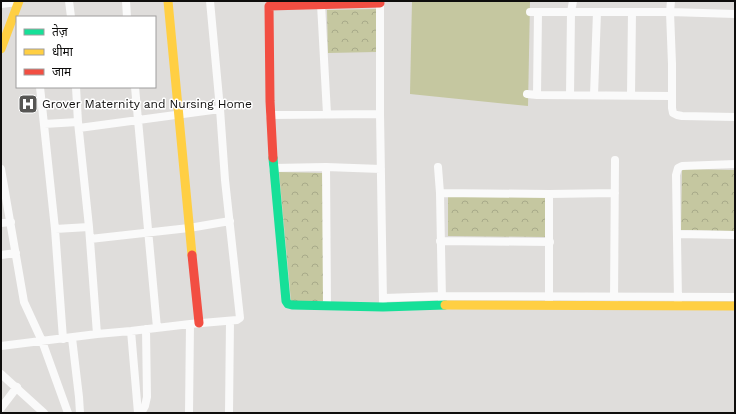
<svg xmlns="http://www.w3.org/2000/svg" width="736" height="414" font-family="'Work Sans','Noto Sans Devanagari',sans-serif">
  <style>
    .grass { fill: #c5c7a0 }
    .park { fill: url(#park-crowns) }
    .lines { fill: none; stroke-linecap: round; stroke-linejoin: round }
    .street { stroke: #fafafa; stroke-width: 8 }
    .fast { stroke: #16e098; stroke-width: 9 }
    .slow { stroke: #ffcf43; stroke-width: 9 }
    .jam { stroke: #f24e42; stroke-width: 9 }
    .labels { text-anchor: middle; stroke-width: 3; stroke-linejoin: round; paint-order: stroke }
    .poi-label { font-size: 12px; fill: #0e0d0c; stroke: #fff; text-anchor: start }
  </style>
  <defs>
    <pattern id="park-crowns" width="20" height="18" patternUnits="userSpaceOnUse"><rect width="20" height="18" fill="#c5c7a0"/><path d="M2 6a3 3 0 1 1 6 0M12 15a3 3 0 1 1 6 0" fill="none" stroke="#a8aa89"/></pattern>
  </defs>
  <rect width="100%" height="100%" fill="#dfdddb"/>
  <path class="grass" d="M 412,1 L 530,1 L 528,106 L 410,94 Z"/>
  <path class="park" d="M 376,9 L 376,52 L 328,53 L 327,10 Z
    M 682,169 L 735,170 L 735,231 L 681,230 Z
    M 279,172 L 323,173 L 323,301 L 291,301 Z
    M 448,196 L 545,197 L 545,237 L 448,236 Z"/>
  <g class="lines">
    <path class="street" d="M 69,1 L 71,17
      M 126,1 L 127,17
      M 380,1 L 380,114 L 383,302
      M 671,1 L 670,12 L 672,64 L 672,108 L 673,113 L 677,115 L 682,116 L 735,117
      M 1,4 L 18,2
      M 321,4 L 327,114
      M 530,12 L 670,12 L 735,14
      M 538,12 L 537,95 L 672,96
      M 40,87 L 55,229 L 63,339
      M 76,87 L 78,122 L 89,227 L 97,334
      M 135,87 L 157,328
      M 527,94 L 537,95
      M 570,95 L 571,12 L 573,1
      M 594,95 L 597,12
      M 631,95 L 632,12
      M 270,115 L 380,114
      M 44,124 L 78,122
      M 79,128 L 220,109
      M 326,167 L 327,306
      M 438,167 L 440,193 L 442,300
      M 273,168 L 326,167 L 381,169
      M 1,169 L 24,302 L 42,341 L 68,413
      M 440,193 L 549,194 L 615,193
      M 549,194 L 549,301
      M 1,223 L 11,222
      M 55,229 L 89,227
      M 677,234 L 735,235
      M 90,239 L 189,228 L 230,221
      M 440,241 L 550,242
      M 1,255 L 16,253
      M 384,298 L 442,296 L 735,297
      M 678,301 L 676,175 L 678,168 L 682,166 L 735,164
      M 614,302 L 615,160
      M 131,331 L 138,413
      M 72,338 L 79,397 L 80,413
      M 1,346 L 97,334 L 131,331 L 190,324 L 237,320 L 240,318 L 225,180 L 220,109 L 210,1
      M 1,374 L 44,413
      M 1,408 L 17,387
      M 141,413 L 145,406 L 147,397 L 146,329
      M 189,413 L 190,324
      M 229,413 L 230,321"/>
    <path class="fast" d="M 273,158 L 286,301 L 288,304 L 292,305 L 383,307 L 445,305"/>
    <path class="slow" d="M 168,1 L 192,255
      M 1,49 L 19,1
      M 445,305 L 735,306"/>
    <path class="jam" d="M 273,158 L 270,101 L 269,6 L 380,3
      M 192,255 L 199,323"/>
  </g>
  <defs>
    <symbol id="hospital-square" viewBox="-11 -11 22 22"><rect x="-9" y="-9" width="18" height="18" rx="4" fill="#575654" stroke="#fff"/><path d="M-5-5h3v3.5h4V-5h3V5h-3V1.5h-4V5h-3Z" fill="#fff"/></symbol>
  </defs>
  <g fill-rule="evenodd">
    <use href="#hospital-square" x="17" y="93" width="22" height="22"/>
  </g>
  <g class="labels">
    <g class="poi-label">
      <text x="42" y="108">Grover Maternity and Nursing Home</text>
    </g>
  </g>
  <rect width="736" height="414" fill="none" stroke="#0e0d0c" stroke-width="4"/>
  <rect x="16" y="16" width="140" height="72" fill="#ffffff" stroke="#9f9e9e"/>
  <rect x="24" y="29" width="20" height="6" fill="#16e098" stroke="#9f9e9e"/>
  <text x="52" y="36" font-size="12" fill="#0e0d0c">तेज़</text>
  <rect x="24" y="49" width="20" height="6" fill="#ffcf43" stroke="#9f9e9e"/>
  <text x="52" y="56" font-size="12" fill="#0e0d0c">धीमा</text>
  <rect x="24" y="69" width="20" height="6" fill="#f24e42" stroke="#9f9e9e"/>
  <text x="52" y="76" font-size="12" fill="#0e0d0c">जाम</text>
</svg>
